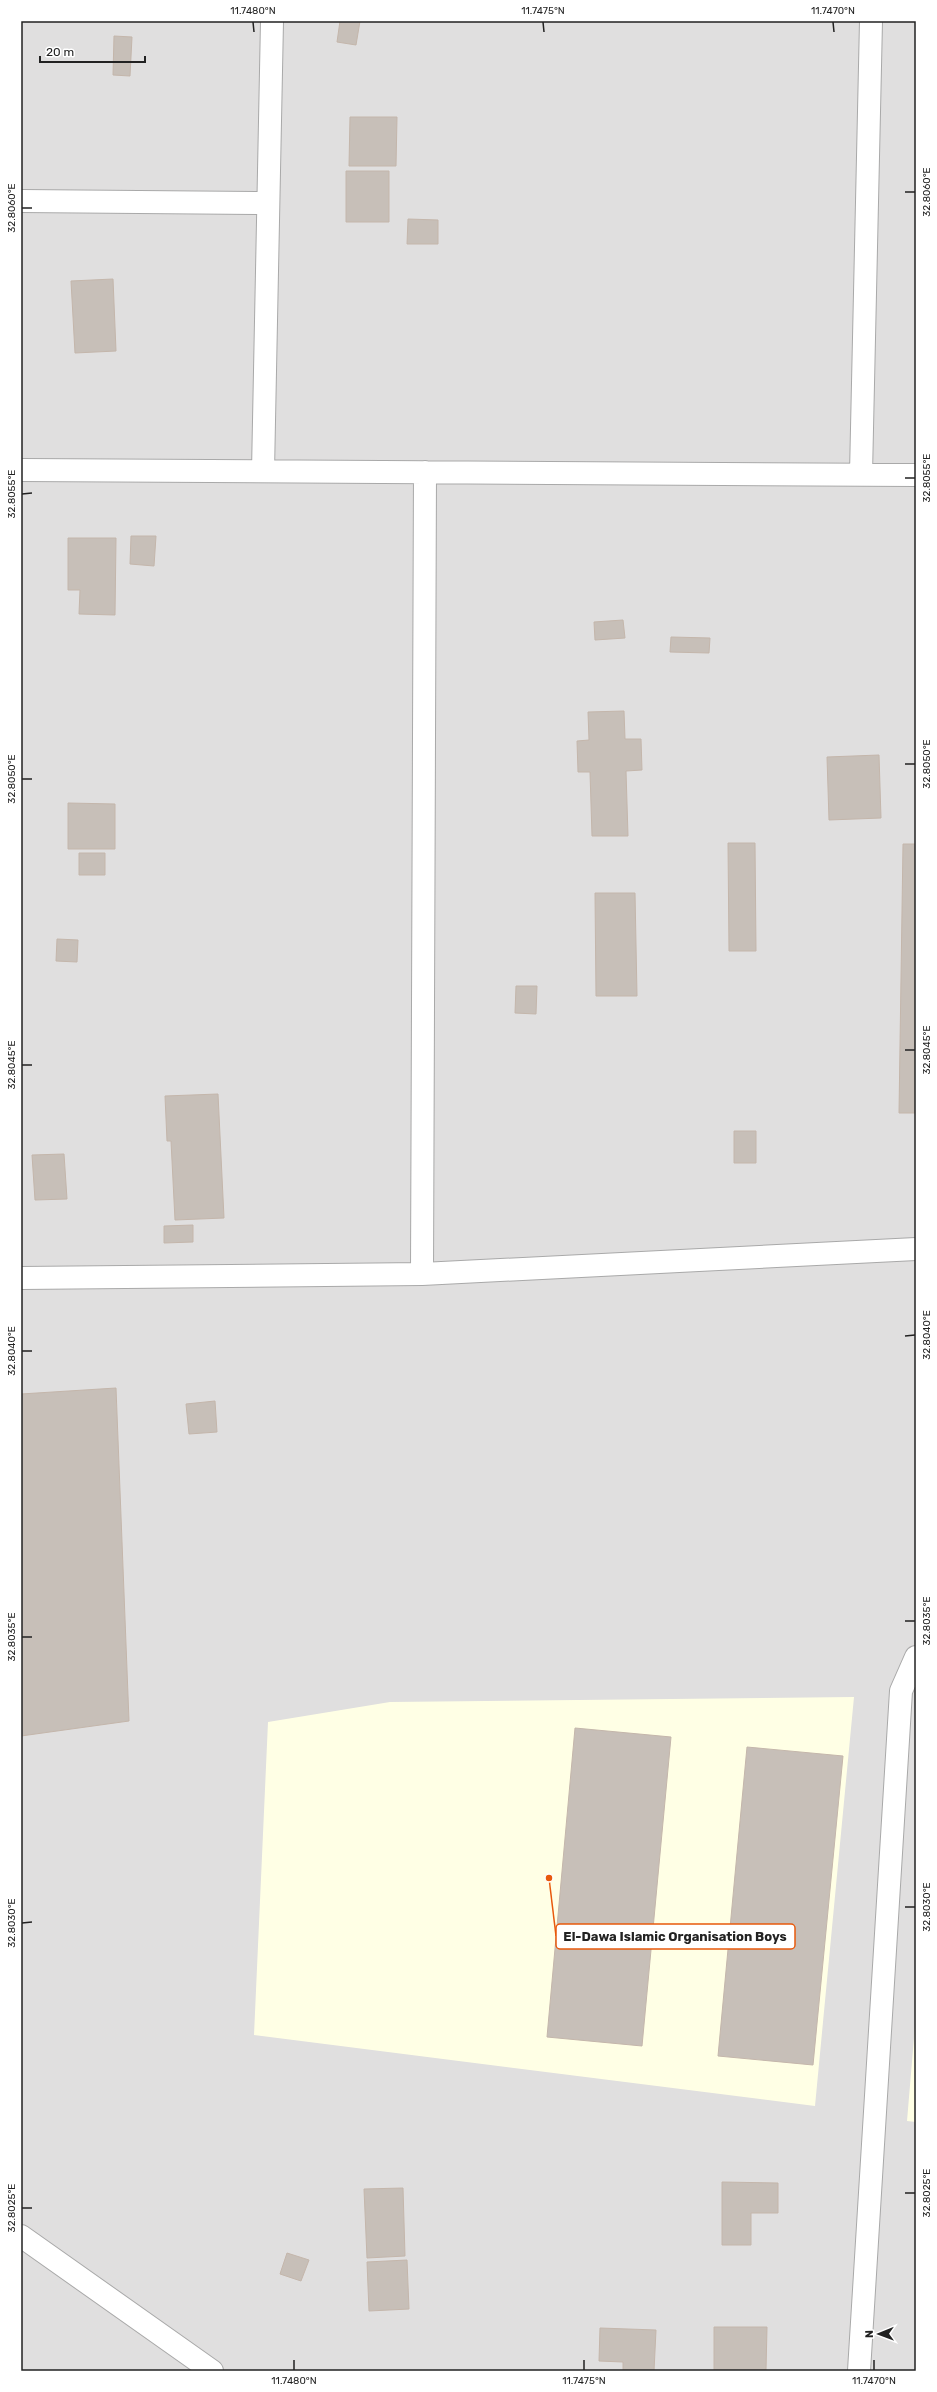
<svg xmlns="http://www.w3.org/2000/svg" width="937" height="2392" font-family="Rubik,sans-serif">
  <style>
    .residential { fill: #e0dfdf }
    .education { fill: #ffffe5 }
    .building { fill: #c7bfb8; stroke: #c4b6ab }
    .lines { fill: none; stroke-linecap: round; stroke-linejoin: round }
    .minor-casing { stroke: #a9a9a9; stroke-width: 24 }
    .minor { stroke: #fff; stroke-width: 22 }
    .ticks { fill: none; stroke: #222; stroke-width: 1.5 }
    .leader { fill: none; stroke: #e8590c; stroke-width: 1.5 }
    .callout-dot { fill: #e8590c; stroke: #fff; stroke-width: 1.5 }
    .callout { fill: #fff; stroke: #e8590c; stroke-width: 1.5 }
    .callout-label { font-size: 13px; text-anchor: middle; font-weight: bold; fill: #222 }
    .neatline { fill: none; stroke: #222; stroke-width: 1.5 }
    .ticks-label { font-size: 10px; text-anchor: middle; fill: #222 }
  </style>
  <rect width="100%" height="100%" fill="#f2efe9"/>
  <path class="residential" d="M 21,21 L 916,21 L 916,2371 L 21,2371 Z"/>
  <path class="education" d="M 854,1697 L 815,2106 L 254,2035 L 268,1722 L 390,1702 Z
    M 916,2014 L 916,2122 L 907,2121 Z"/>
  <path class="building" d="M 340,21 L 360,21 L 356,45 L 337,42 Z
    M 114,36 L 132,37 L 130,76 L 113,75 Z
    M 350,117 L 397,117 L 396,166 L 349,166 Z
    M 346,171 L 389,171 L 389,222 L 346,222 Z
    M 408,219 L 438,220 L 438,244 L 407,244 Z
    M 113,279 L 116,351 L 75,353 L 71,281 Z
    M 131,536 L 156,536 L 154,566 L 130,564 Z
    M 68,538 L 116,538 L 115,615 L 79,614 L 80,590 L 68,590 Z
    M 623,620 L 625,638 L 595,640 L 594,622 Z
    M 671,637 L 710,638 L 709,653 L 670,652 Z
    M 624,711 L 625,739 L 641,739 L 642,770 L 626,771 L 628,836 L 592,836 L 590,772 L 578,772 L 577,741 L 589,740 L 588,712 Z
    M 879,755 L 881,818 L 829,820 L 827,757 Z
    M 68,803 L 115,804 L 115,849 L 68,849 Z
    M 728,843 L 755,843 L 756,951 L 729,951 Z
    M 903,844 L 916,844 L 916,1113 L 899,1113 Z
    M 79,853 L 105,853 L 105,875 L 79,875 Z
    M 595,893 L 635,893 L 637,996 L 596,996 Z
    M 57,939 L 78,940 L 77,962 L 56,961 Z
    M 516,986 L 537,986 L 536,1014 L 515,1013 Z
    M 218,1094 L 224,1218 L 175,1220 L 171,1141 L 167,1141 L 165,1096 Z
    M 734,1131 L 756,1131 L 756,1163 L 734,1163 Z
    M 64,1154 L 67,1199 L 35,1200 L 32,1155 Z
    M 193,1225 L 193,1242 L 164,1243 L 164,1226 Z
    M 116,1388 L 129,1721 L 21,1736 L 21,1394 Z
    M 215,1401 L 217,1432 L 189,1434 L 186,1404 Z
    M 575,1728 L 671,1737 L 642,2046 L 547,2037 Z
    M 747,1747 L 843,1756 L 813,2065 L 718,2056 Z
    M 722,2182 L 778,2183 L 778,2213 L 751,2213 L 751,2245 L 722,2245 Z
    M 403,2188 L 405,2256 L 367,2258 L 364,2189 Z
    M 287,2253 L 309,2260 L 301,2281 L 280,2274 Z
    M 407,2260 L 409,2309 L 369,2311 L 367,2262 Z
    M 714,2327 L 767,2327 L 766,2370 L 714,2371 Z
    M 600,2328 L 656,2330 L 654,2371 L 623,2371 L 623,2362 L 599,2361 Z"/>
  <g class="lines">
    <defs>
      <path id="minor" d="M 21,201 L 268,203
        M 21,470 L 916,475
        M 263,471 L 272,21
        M 861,474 L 871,21
        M 422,1274 L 425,472
        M 21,1278 L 422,1274 L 916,1249
        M 21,2236 L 212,2371
        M 859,2371 L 901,1691 L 916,1657"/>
    </defs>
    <use href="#minor" class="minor-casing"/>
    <use href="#minor" class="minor"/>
  </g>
  <path class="ticks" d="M 253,22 L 254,32M 543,22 L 544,32M 833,22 L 834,32M 905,192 L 915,192M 22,208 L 32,208M 905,478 L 915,478M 22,494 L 32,493M 905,764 L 915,764M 22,779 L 32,779M 905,1050 L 915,1050M 22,1065 L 32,1065M 905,1336 L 915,1335M 22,1351 L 32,1351M 905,1621 L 915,1621M 22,1637 L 32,1637M 905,1907 L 915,1907M 22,1923 L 32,1922M 905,2193 L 915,2193M 22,2208 L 32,2208M 294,2360 L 294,2370M 584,2360 L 584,2370M 874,2360 L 874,2370"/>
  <path class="leader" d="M549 1878L556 1936"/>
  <circle class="callout-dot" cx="549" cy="1878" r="4"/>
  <rect class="callout" x="556" y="1924" width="239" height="25" rx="4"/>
  <g class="callout-label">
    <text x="675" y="1941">El-Dawa Islamic Organisation Boys</text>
  </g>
  <rect width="937" height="2392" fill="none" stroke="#ffffff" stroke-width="44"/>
  <g transform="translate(879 2334) rotate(269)" stroke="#ffffff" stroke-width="3" paint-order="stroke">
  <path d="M0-3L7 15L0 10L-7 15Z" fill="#222222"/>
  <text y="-6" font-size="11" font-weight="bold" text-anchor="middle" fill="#222222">N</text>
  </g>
  <path d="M40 56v6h105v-6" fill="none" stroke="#222222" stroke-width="2"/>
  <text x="46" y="56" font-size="12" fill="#222222" stroke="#ffffff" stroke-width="3" paint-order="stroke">20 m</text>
  <rect x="22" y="22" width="893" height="2348" class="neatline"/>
  <g class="ticks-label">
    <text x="253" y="14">11.7480°N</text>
    <text x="543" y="14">11.7475°N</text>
    <text x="833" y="14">11.7470°N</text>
    <text transform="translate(926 192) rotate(-90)" y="4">32.8060°E</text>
    <text transform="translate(11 208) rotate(-90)" y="4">32.8060°E</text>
    <text transform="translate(926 478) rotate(-90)" y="4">32.8055°E</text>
    <text transform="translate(11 494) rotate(-90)" y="4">32.8055°E</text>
    <text transform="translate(926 764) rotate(-90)" y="4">32.8050°E</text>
    <text transform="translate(11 779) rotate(-90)" y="4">32.8050°E</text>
    <text transform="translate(926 1050) rotate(-90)" y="4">32.8045°E</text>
    <text transform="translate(11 1065) rotate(-90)" y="4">32.8045°E</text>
    <text transform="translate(926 1335) rotate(-90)" y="4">32.8040°E</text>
    <text transform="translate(11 1351) rotate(-90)" y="4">32.8040°E</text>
    <text transform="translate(926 1621) rotate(-90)" y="4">32.8035°E</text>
    <text transform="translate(11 1637) rotate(-90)" y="4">32.8035°E</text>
    <text transform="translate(926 1907) rotate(-90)" y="4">32.8030°E</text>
    <text transform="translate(11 1923) rotate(-90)" y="4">32.8030°E</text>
    <text transform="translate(926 2193) rotate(-90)" y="4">32.8025°E</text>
    <text transform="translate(11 2208) rotate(-90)" y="4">32.8025°E</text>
    <text x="294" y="2384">11.7480°N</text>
    <text x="584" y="2384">11.7475°N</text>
    <text x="874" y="2384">11.7470°N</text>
  </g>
</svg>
